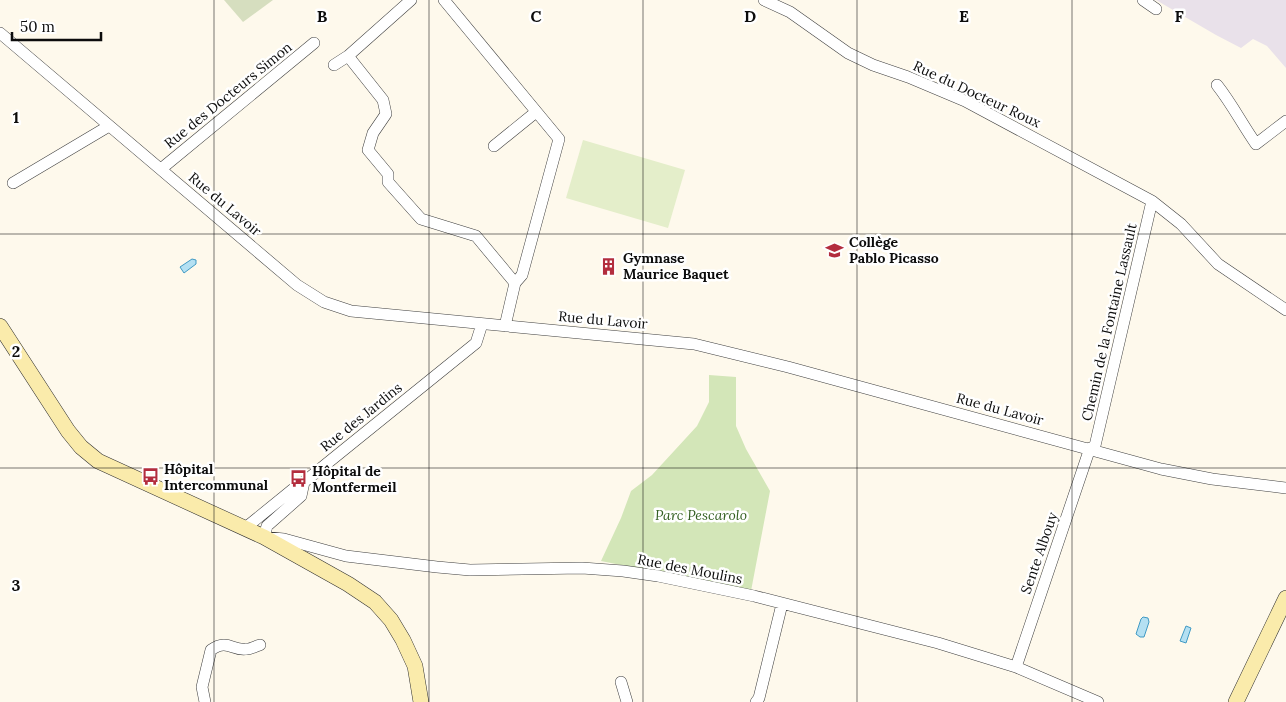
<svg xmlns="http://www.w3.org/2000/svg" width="1286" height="702" font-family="Lora,serif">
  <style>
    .industrial { fill: #e9e1ea }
    .green { fill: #d3e6b8 }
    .cemetery { fill: #d6debf }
    .pitch { fill: #e4eeca }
    .water { fill: #b4e0f2; stroke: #409ac4 }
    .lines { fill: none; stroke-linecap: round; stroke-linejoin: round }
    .street-casing { stroke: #3f3f3f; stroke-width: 12 }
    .secondary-casing { stroke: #2e2e2e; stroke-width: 16 }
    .street { stroke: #fff; stroke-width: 11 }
    .secondary { stroke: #faebab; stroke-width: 15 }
    .grid { fill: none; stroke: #0c0c0c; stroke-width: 1; stroke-opacity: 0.55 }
    .labels { text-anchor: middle; stroke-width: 5; stroke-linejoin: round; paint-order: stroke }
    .street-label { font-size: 14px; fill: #0c0c0c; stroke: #fff }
    .poi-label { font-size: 14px; font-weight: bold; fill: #0c0c0c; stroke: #fff; text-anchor: start }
    .park-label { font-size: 14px; font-style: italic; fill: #335f21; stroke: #fff }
    .grid-label { font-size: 16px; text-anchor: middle; font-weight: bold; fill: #0c0c0c; stroke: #fff; stroke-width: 5; stroke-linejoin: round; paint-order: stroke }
  </style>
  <rect width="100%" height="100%" fill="#fef9ec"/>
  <path class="industrial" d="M 1156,0 L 1286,0 L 1286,68 L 1267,46 L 1253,39 L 1241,48 L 1216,35 Z"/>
  <path class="green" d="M 709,375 L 736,377 L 736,426 L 746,449 L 770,491 L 751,591 L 601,561 L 621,518 L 631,491 L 652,475 L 697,426 L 709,402 Z"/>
  <path class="cemetery" d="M 224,0 L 273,0 L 243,22 Z"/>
  <path class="pitch" d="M 583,140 L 685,170 L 668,228 L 566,198 Z"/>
  <path class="water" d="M 192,259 L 196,260 L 196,264 L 184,273 L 180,267 Z
    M 1143,617 L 1148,618 L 1149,622 L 1144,637 L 1140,637 L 1136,634 L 1141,619 Z
    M 1186,626 L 1191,628 L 1186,643 L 1180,641 Z"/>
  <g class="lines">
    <defs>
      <path id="street" d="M 444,0 L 559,139 L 522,275 L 515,283 L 505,326
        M 764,0 L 790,12 L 848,53 L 873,65 L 908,77 L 965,101 L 1152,201 L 1181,224 L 1218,264 L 1286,310
        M 1143,0 L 1156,9
        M 0,33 L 297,285 L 324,302 L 351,311 L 694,344 L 788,367 L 1161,469 L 1212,479 L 1286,488
        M 348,56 L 411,0
        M 334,65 L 348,56 L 383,100 L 386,114 L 373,133 L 368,150 L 388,174 L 388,182 L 421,219 L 476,236 L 515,283
        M 1217,85 C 1232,104 1242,124 1256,144 L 1286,121
        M 494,146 L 536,112
        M 161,169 L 314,43
        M 13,183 L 109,126
        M 482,324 L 476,343 L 304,482 L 301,496 L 267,526 L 264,537 L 284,539 L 346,556 L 437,567 L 470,570 L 582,568 L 623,571 L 658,576 L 754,596 L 938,643 L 1016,667 L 1098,702
        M 1094,450 L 1152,201
        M 244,529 L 297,486
        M 1016,667 L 1090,448
        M 621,682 L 627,702
        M 205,702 L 202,687 L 211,650 C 228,638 233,652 247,649 C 251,649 256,646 260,645
        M 756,702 L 759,698 L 782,604"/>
      <path id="secondary" d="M 0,326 L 68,431 L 81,447 L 98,461 L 264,537 L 348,584 L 375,602 L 391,620 L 403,640 L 415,666 L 421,702
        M 1236,702 L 1286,598"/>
    </defs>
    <use href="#street" class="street-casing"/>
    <use href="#secondary" class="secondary-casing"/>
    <use href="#street" class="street"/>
    <use href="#secondary" class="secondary"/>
  </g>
  <path class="grid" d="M 214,0 L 214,702M 429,0 L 429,702M 643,0 L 643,702M 857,0 L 857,702M 1072,0 L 1072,702M 0,234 L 1286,234M 0,468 L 1286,468"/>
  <defs>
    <symbol id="school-bare" viewBox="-9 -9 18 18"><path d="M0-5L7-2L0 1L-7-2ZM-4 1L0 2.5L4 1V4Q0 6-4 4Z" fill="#b32d3e" stroke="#fff" stroke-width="2.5" paint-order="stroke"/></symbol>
    <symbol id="building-bare" viewBox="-9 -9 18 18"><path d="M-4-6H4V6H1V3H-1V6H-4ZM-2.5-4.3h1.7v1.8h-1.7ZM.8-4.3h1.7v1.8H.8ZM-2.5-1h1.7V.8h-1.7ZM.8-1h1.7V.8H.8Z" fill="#b32d3e" stroke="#fff" stroke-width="2.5" paint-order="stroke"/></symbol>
    <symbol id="bus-bare" viewBox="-9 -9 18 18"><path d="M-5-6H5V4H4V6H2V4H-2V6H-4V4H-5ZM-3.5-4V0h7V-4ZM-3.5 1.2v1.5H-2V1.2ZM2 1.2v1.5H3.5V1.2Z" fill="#b32d3e" stroke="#fff" stroke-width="2.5" paint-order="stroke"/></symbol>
  </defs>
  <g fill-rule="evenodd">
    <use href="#school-bare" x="822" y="238" width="25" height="25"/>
    <use href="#building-bare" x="596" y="254" width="25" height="25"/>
    <use href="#bus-bare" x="138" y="464" width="25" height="25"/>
    <use href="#bus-bare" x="286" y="466" width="25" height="25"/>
  </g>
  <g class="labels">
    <g class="street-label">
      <text transform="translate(977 94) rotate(25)" y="5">Rue du Docteur Roux</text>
      <text transform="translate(228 95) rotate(-39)" y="5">Rue des Docteurs Simon</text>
      <text transform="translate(225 204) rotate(40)" y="5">Rue du Lavoir</text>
      <text transform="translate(603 320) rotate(5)" y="5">Rue du Lavoir</text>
      <text transform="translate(1109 322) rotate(-77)" y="5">Chemin de la Fontaine Lassault</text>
      <text transform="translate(1000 409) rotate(15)" y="5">Rue du Lavoir</text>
      <text transform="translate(361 417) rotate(-39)" y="5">Rue des Jardins</text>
      <text transform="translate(1039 553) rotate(-71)" y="5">Sente Albouy</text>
      <text transform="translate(690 569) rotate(11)" y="5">Rue des Moulins</text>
    </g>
    <g class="poi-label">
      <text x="849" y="247">Collège<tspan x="849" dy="16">Pablo Picasso</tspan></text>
      <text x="623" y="263">Gymnase<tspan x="623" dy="16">Maurice Baquet</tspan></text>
      <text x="164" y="474">Hôpital<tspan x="164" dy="16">Intercommunal</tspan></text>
      <text x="312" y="476">Hôpital de<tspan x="312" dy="16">Montfermeil</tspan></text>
    </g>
    <g class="park-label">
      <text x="701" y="520">Parc Pescarolo</text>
    </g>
  </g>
  <g class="grid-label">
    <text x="322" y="22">B</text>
    <text x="536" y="22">C</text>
    <text x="750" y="22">D</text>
    <text x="964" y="22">E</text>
    <text x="1179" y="22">F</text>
    <text x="16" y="123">1</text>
    <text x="16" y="357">2</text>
    <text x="16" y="591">3</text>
  </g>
  <path d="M12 32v8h89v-8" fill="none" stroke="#0c0c0c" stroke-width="2.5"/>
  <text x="20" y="32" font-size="15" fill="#0c0c0c" stroke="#ffffff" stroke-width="4" paint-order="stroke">50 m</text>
</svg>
